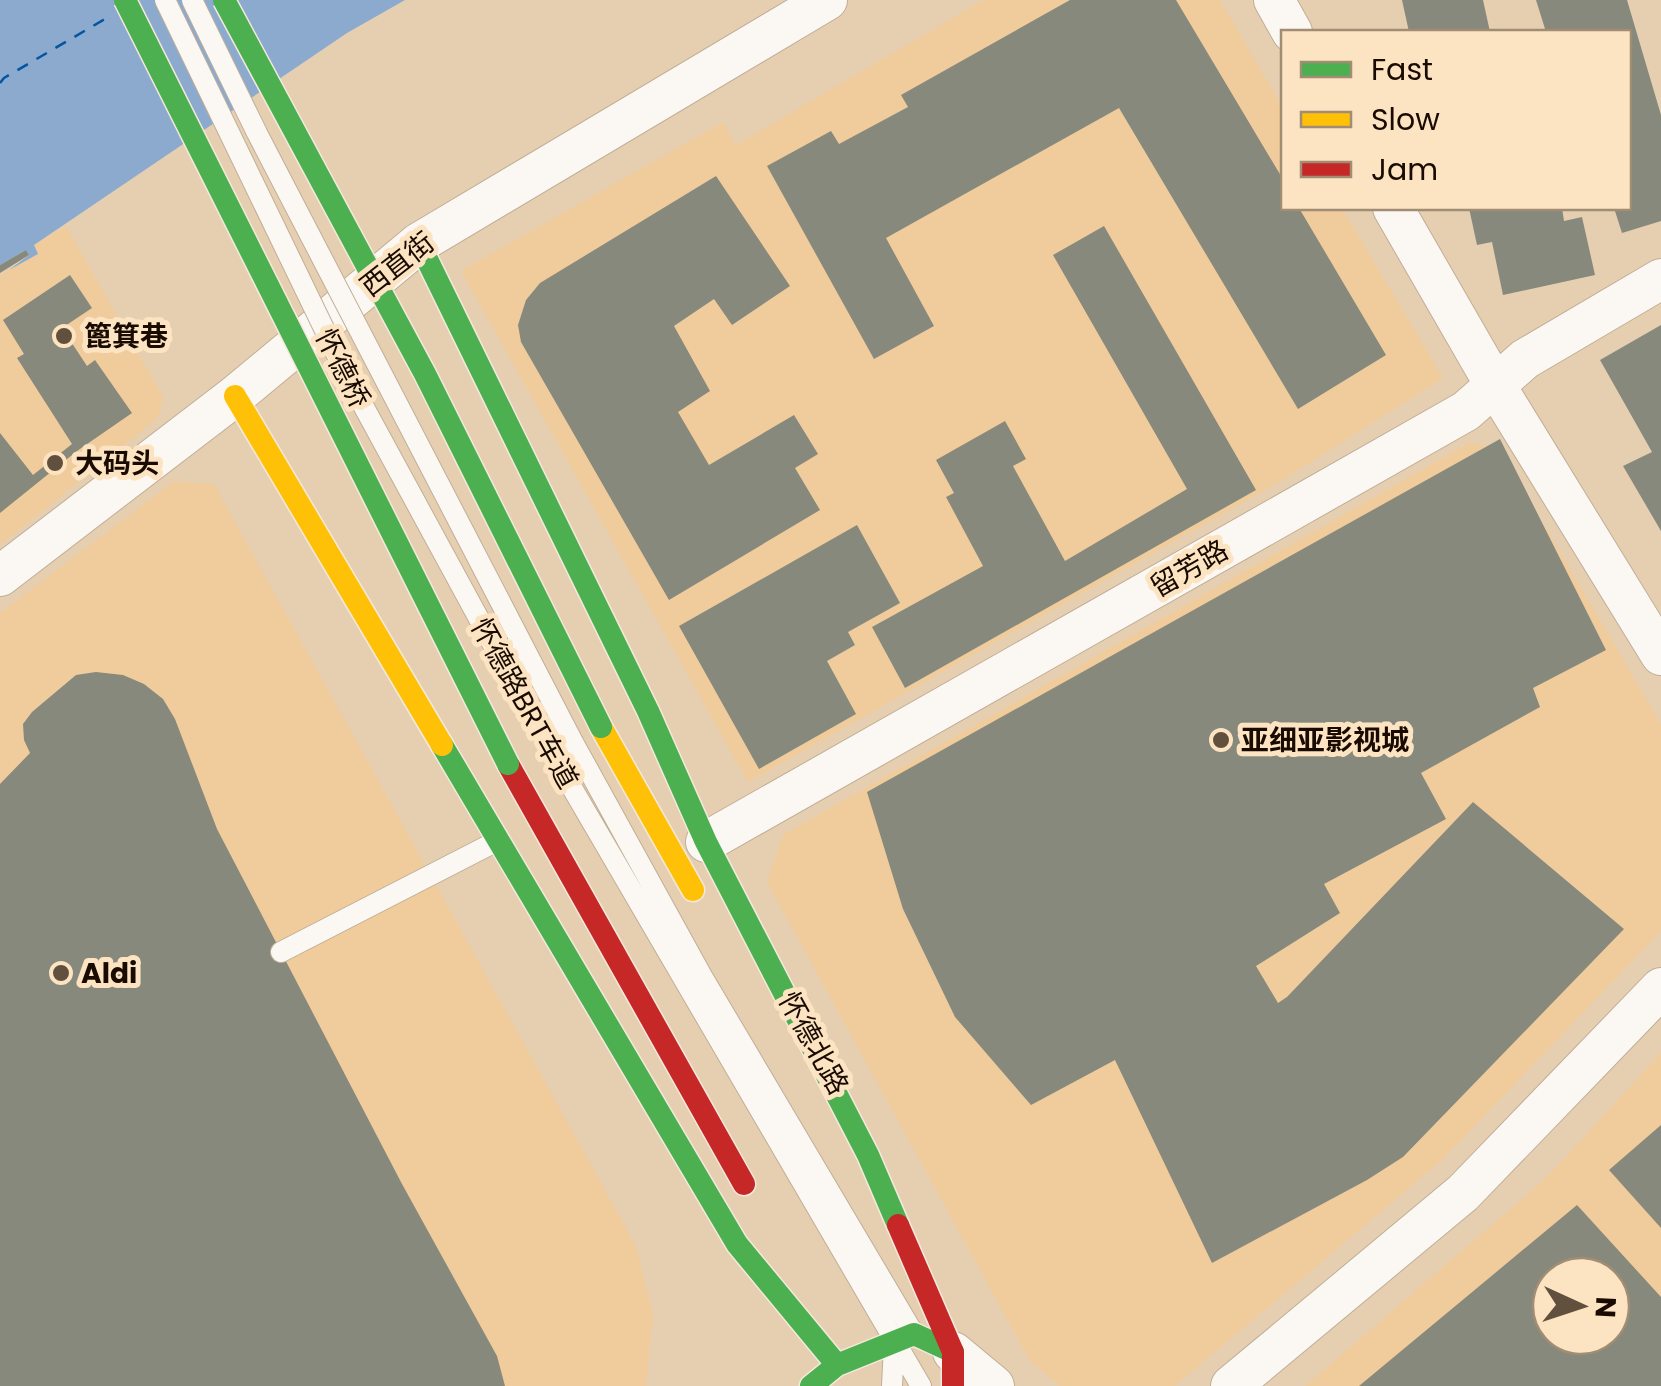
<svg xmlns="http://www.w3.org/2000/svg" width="1661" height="1386" font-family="Poppins,'Noto Sans SC',sans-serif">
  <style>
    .built { fill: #f0cc9d; fill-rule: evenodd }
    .water { fill: #8caace }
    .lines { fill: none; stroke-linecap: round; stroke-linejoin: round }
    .ferry { stroke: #0455a1; stroke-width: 2.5; stroke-dasharray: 12 10; stroke-linecap: butt }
    .building { fill: #86897b; fill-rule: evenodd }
    .lane-casing { stroke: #c0ae97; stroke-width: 22 }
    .street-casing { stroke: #c0ae97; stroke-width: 42 }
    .fast-casing { stroke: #f4e9dc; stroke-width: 25 }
    .slow-casing { stroke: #f4e9dc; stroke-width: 25 }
    .jam-casing { stroke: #f4e9dc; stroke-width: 25 }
    .lane { stroke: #fbf8f3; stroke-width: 20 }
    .street { stroke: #fbf8f3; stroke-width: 40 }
    .fast { stroke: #4caf50; stroke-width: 22 }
    .slow { stroke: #ffc107; stroke-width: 22 }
    .jam { stroke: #c62828; stroke-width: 22 }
    .lane-bridge-casing { stroke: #c0ae97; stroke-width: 22; stroke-linecap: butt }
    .fast-bridge-casing { stroke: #f4e9dc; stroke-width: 25; stroke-linecap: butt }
    .lane-bridge { stroke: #fbf8f3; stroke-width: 20 }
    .fast-bridge { stroke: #4caf50; stroke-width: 22 }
    .poi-dot { fill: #61503e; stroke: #fce3c2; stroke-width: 4 }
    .labels { text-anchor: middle; stroke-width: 10; stroke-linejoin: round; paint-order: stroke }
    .street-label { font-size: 28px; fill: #190b00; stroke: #fce3c2 }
    .poi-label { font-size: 28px; font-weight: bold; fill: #190b00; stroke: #fce3c2; text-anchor: start }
  </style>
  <rect width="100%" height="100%" fill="#e6cfb1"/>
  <path class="built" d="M 983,0 L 1220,0 L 1283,108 L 1284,208 L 1342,208 L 1443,378 L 1283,480 L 748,782 L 461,271 L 723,122 L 736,145 Z
    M 66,226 L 163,397 L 158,418 L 0,545 L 0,275 L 38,254 L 33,245 Z
    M 1469,443 L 1499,448 L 1661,724 L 1661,931 L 1442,1160 L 1175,1386 L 1060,1386 L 1030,1361 L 767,882 L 783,835 Z
    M 174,481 L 214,484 L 636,1246 L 653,1314 L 646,1386 L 0,1386 L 0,613 Z
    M 1661,1053 L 1661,1386 L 1305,1386 L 1545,1179 ZM 1551,1276 L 1611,1276 L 1611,1336 L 1551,1336 Z"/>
  <path class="water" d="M 0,0 L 405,0 L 347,33 L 34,245 L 38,254 L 9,270 L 29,255 L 26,250 L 0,265 Z"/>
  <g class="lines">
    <path class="ferry" d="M 0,83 L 4,78 L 105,19"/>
  </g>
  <path class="building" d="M 1070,0 L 1176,0 L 1284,181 L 1284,208 L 1299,208 L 1386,355 L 1298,409 L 1119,108 L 886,238 L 934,326 L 874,359 L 767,166 L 831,131 L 839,144 L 908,107 L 901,95 Z
    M 1402,0 L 1483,0 L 1490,32 L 1409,32 Z
    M 1536,0 L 1627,0 L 1661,115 L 1661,221 L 1622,233 L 1614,208 L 1628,208 L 1628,32 L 1546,32 Z
    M 716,176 L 790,286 L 732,325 L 714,299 L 674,326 L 710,391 L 678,412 L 709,465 L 794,415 L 818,454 L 795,468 L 820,510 L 669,600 L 521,342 L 518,325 L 526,300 L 540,283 Z
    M 1469,208 L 1562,208 L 1564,221 L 1582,217 L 1595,275 L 1503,295 L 1492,242 L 1477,245 Z
    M 1104,226 L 1256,490 L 905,688 L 872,627 L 983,566 L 946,497 L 954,493 L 936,460 L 1005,421 L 1026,459 L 1013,466 L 1065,561 L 1187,489 L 1053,255 Z
    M 26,250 L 29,255 L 0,273 L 0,265 Z
    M 70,275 L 92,308 L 62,328 L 87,366 L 95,360 L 132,413 L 77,451 L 0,513 L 0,433 L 33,475 L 72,444 L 17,358 L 24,354 L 3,320 Z
    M 1661,325 L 1661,531 L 1623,466 L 1652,452 L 1600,360 Z
    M 1500,439 L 1606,650 L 1533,688 L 1540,707 L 1421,773 L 1446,819 L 1324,884 L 1340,913 L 1256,966 L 1278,1003 L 1287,997 L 1473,802 L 1624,929 L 1403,1157 L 1367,1180 L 1212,1263 L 1115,1060 L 1031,1105 L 955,1017 L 903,909 L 867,792 Z
    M 857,525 L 900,603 L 848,632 L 855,645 L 827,661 L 856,714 L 759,769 L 679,626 Z
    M 96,672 L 123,675 L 144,684 L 163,699 L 175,719 L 217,829 L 402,1184 L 497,1356 L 505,1386 L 0,1386 L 0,784 L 30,753 L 24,740 L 23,724 L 32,712 L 76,675 Z
    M 1661,1125 L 1661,1228 L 1609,1170 Z
    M 1577,1205 L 1661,1297 L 1661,1386 L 1359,1386 ZM 1551,1276 L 1611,1276 L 1611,1336 L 1551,1336 Z"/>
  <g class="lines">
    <defs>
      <path id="lane" d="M 573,742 L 702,976 L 914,1334
        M 554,757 L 921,1386
        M 281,952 L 497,841
        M 892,1386 L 894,1346"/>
      <path id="street" d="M 1274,0 L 1292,32
        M 1393,208 L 1495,385 L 1661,655
        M 0,576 L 235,396 L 419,243 L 827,0
        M 706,842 L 1466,411 L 1525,359 L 1661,279
        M 953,1352 L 994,1386
        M 1231,1386 L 1463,1193 L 1661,988"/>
      <path id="fast" d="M 419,243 L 648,711 L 706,842 L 868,1155 L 898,1225
        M 442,745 L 737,1244 L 837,1365
        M 811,1386 L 837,1365 L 914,1334 L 953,1352"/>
      <path id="slow" d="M 235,396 L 442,745
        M 601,727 L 693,890"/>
      <path id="jam" d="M 508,764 L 744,1184
        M 898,1225 L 953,1352 L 953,1386"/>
    </defs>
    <use href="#lane" class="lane-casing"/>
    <use href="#street" class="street-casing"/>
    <use href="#fast" class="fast-casing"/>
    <use href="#slow" class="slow-casing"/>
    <use href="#jam" class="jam-casing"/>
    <use href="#lane" class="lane"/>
    <use href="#street" class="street"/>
    <use href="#fast" class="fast"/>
    <use href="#slow" class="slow"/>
    <use href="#jam" class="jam"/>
    <defs>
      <path id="lane-bridge" d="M 165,0 L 346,374 L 554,757
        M 192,0 L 257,133 L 573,742"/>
      <path id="fast-bridge" d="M 125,0 L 508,764
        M 224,0 L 425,374 L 601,727"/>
    </defs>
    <use href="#lane-bridge" class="lane-bridge-casing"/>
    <use href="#fast-bridge" class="fast-bridge-casing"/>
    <use href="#lane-bridge" class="lane-bridge"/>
    <use href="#fast-bridge" class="fast-bridge"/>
  </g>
  <g class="poi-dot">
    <circle cx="64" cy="336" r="10"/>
    <circle cx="55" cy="463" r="10"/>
    <circle cx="1221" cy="740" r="10"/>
    <circle cx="61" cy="973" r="10"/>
  </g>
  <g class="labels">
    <g class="street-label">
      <text transform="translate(397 264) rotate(-38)" y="10">西直街</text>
      <text transform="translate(343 368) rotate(63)" y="10">怀德桥</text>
      <text transform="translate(1189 568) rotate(-30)" y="10">留芳路</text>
      <text transform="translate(525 703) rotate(61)" y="10">怀德路BRT车道</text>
      <text transform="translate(814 1043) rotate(61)" y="10">怀德北路</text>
    </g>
    <g class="poi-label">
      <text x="84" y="346">篦箕巷</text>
      <text x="75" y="473">大码头</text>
      <text x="1241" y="750">亚细亚影视城</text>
      <text x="81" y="983">Aldi</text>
    </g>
  </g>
  <rect x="1281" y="30" width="350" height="180" fill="#fce3c2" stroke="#a18d74" stroke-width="2.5"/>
  <rect x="1301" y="62" width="50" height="15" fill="#4caf50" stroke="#a18d74" stroke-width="2.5"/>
  <text x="1371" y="80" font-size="30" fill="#190b00">Fast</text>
  <rect x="1301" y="112" width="50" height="15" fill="#ffc107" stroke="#a18d74" stroke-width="2.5"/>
  <text x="1371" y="130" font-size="30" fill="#190b00">Slow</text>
  <rect x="1301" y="162" width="50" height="15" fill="#c62828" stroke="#a18d74" stroke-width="2.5"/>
  <text x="1371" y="180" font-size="30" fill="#190b00">Jam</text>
  <g transform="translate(1581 1306) rotate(93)"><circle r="48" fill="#fce3c2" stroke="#a18d74" stroke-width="2.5"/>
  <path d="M0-8L18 38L0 25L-18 38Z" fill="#61503e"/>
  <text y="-15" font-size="28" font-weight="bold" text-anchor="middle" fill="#190b00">N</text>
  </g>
</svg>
